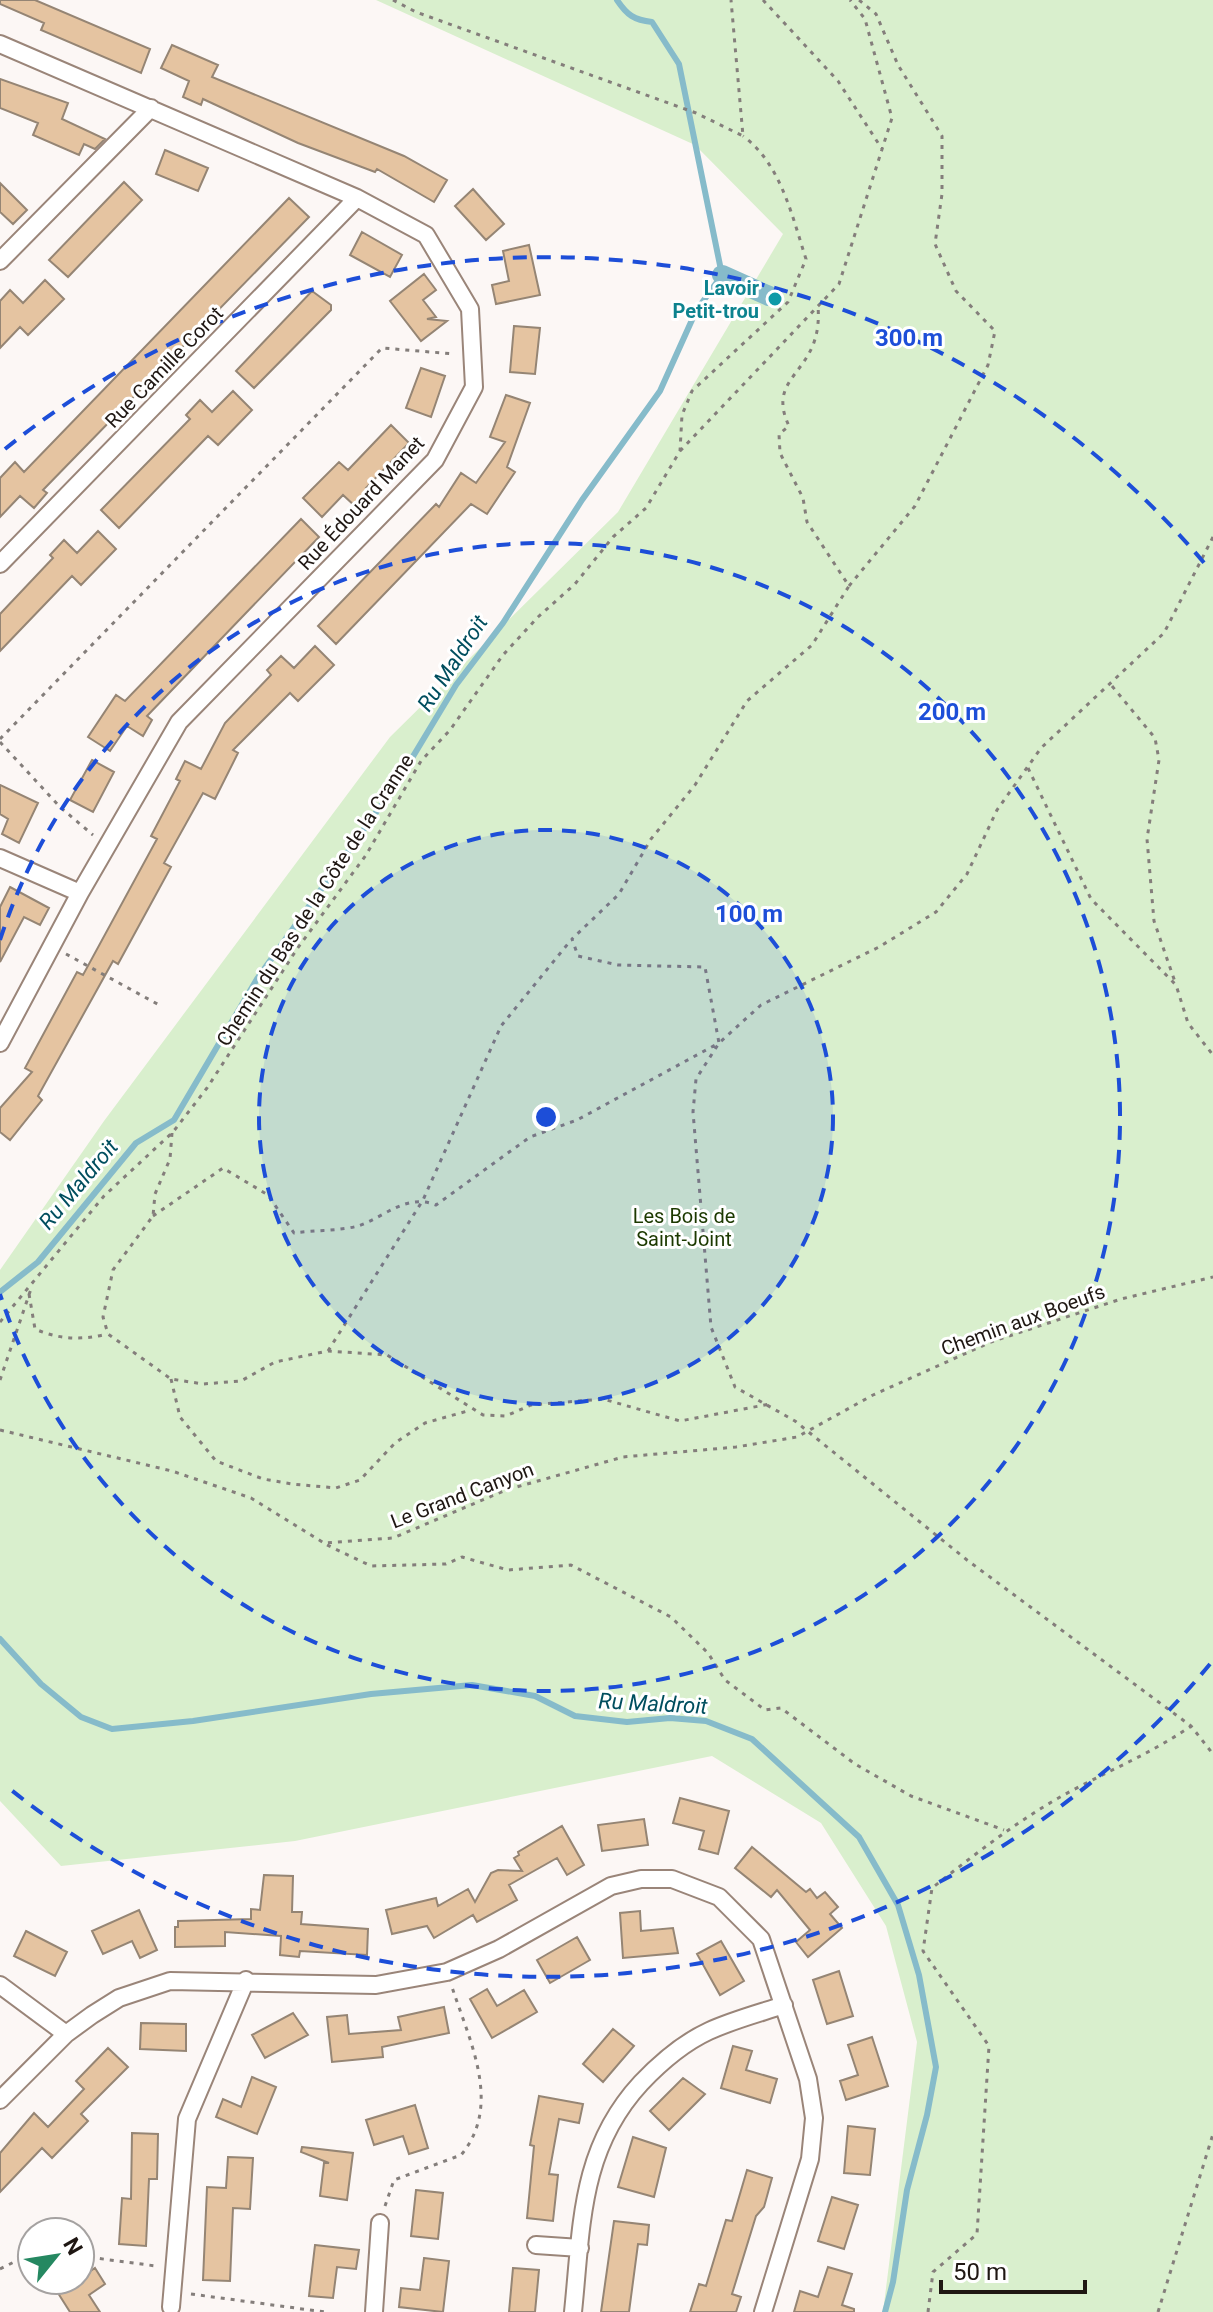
<svg xmlns="http://www.w3.org/2000/svg" width="1213" height="2312" font-family="Roboto,sans-serif">
  <style>
    .green { fill: #d9efcd }
    .lines { fill: none; stroke-linecap: round; stroke-linejoin: round }
    .stream { stroke: #86bbca; stroke-width: 6 }
    .canal { stroke: #86bbca; stroke-width: 20 }
    .building { fill: #e5c4a1; stroke: #958574; stroke-width: 2 }
    .street-casing { stroke: #9a8579; stroke-width: 20 }
    .path { stroke: #847e7b; stroke-width: 3; stroke-dasharray: 4 6; stroke-linecap: butt }
    .street { stroke: #fff; stroke-width: 16 }
    .ring { fill: none; stroke: #1d4ed8; stroke-width: 4; stroke-dasharray: 14 10 }
    .culture-dot { fill: #0f9aa8; stroke: #fff; stroke-width: 3 }
    .labels { text-anchor: middle; stroke-width: 6; stroke-linejoin: round; paint-order: stroke }
    .culture-label { font-size: 20px; font-weight: bold; fill: #0d838f; stroke: #fff; text-anchor: end }
    .street-label { font-size: 20px; fill: #1f1713; stroke: #fff }
    .park-label { font-size: 20px; fill: #1c3900; stroke: #fff }
    .water-label { font-size: 22px; font-style: italic; fill: #004e5e; stroke: #fff }
    .centre { fill: #1d4ed8; stroke: #fff; stroke-width: 4 }
    .ring-label { font-size: 24px; text-anchor: middle; font-weight: bold; fill: #1d4ed8; stroke: #fff; stroke-width: 6; stroke-linejoin: round; paint-order: stroke }
  </style>
  <rect width="100%" height="100%" fill="#fcf7f5"/>
  <path class="green" d="M 376,0 L 1213,0 L 1213,2312 L 883,2312 L 917,2042 L 886,1926 L 821,1823 L 712,1756 L 295,1841 L 61,1866 L 0,1801 L 0,1270 L 104,1121 L 390,737 L 618,512 L 783,234 L 695,145 Z"/>
  <g class="lines">
    <path class="stream" d="M 0,1292 L 38,1262 L 136,1143 L 174,1120 L 257,979 L 397,783 L 456,685 L 503,623 L 582,500 L 660,391 L 696,311 L 722,275 L 679,64 L 652,22 C 634,20 627,15 617,0
      M 0,1639 L 41,1684 L 81,1717 L 112,1729 L 193,1721 L 371,1694 L 472,1685 L 535,1696 L 575,1716 L 627,1722 L 670,1718 L 706,1721 L 752,1739 L 859,1837 L 898,1905 L 919,1975 L 936,2067 L 927,2115 L 907,2190 L 893,2282 L 885,2312"/>
    <path class="canal" d="M 722,275 L 769,296"/>
  </g>
  <path class="building" d="M 0,0 L 35,0 L 150,49 L 141,73 L 41,30 L 44,23 L 0,4 Z
    M 172,45 L 218,65 L 212,77 L 404,156 L 447,180 L 434,202 L 377,169 L 375,172 L 298,143 L 203,99 L 201,105 L 183,97 L 189,81 L 161,68 Z
    M 0,79 L 68,103 L 62,119 L 105,139 L 95,149 L 84,144 L 79,155 L 33,135 L 38,123 L 0,108 Z
    M 165,150 L 208,168 L 198,191 L 156,174 Z
    M 124,182 L 142,200 L 68,277 L 49,260 Z
    M 0,183 L 27,210 L 13,224 L 0,212 Z
    M 473,189 L 504,224 L 486,240 L 455,206 Z
    M 289,198 L 309,217 L 43,490 L 47,493 L 34,508 L 20,496 L 0,517 L 0,478 L 15,462 L 24,472 Z
    M 362,232 L 402,255 L 390,277 L 350,255 Z
    M 529,245 L 540,295 L 496,304 L 492,285 L 509,281 L 503,251 Z
    M 424,274 L 436,290 L 423,300 L 436,317 L 427,319 L 447,321 L 421,341 L 390,301 Z
    M 45,280 L 64,299 L 28,335 L 20,327 L 0,348 L 0,301 L 10,290 L 23,303 Z
    M 312,291 L 331,305 L 331,310 L 254,388 L 236,371 Z
    M 514,326 L 540,328 L 535,374 L 510,372 Z
    M 421,368 L 445,376 L 431,417 L 406,408 Z
    M 233,391 L 252,410 L 218,445 L 208,436 L 119,528 L 101,510 L 190,419 L 186,415 L 200,400 L 212,412 Z
    M 506,395 L 530,403 L 507,467 L 515,472 L 487,514 L 471,504 L 336,644 L 318,626 L 436,504 L 439,507 L 461,473 L 476,483 L 505,442 L 490,437 Z
    M 391,425 L 409,443 L 366,488 L 370,492 L 356,507 L 343,495 L 322,517 L 303,498 L 339,462 L 348,470 Z
    M 301,519 L 319,537 L 147,716 L 152,720 L 143,736 L 127,726 L 110,751 L 88,737 L 116,695 L 125,701 Z
    M 98,531 L 116,549 L 81,585 L 72,576 L 0,651 L 0,614 L 53,558 L 50,555 L 64,540 L 77,553 Z
    M 315,646 L 334,665 L 298,701 L 290,693 L 233,750 L 238,753 L 215,799 L 203,793 L 164,863 L 171,867 L 118,964 L 113,961 L 38,1096 L 42,1100 L 10,1140 L 0,1132 L 0,1108 L 32,1072 L 25,1068 L 77,972 L 83,975 L 157,839 L 151,836 L 180,781 L 176,779 L 185,761 L 201,769 L 225,723 L 271,675 L 267,670 L 281,656 L 294,668 Z
    M 92,760 L 114,772 L 93,812 L 70,800 Z
    M 0,785 L 38,803 L 19,843 L 2,834 L 8,819 L 0,814 Z
    M 10,887 L 49,908 L 40,925 L 24,917 L 0,962 L 0,907 Z
    M 680,1798 L 729,1811 L 718,1854 L 699,1849 L 704,1831 L 673,1823 Z
    M 644,1819 L 648,1845 L 602,1851 L 598,1825 Z
    M 562,1826 L 584,1865 L 567,1875 L 557,1858 L 509,1885 L 517,1900 L 477,1922 L 473,1915 L 434,1938 L 427,1926 L 392,1934 L 386,1910 L 436,1898 L 438,1906 L 468,1889 L 475,1902 L 491,1873 L 498,1870 L 522,1871 L 514,1858 L 519,1855 L 518,1852 Z
    M 752,1847 L 806,1892 L 810,1889 L 817,1898 L 825,1892 L 838,1907 L 830,1914 L 842,1928 L 808,1957 L 796,1942 L 810,1930 L 777,1890 L 771,1897 L 735,1868 Z
    M 264,1875 L 293,1876 L 292,1912 L 302,1912 L 301,1924 L 368,1929 L 367,1955 L 300,1951 L 299,1957 L 280,1955 L 281,1936 L 225,1932 L 225,1946 L 175,1947 L 175,1927 L 178,1927 L 178,1921 L 251,1919 L 251,1909 L 260,1910 Z
    M 139,1910 L 157,1950 L 140,1958 L 132,1941 L 103,1954 L 92,1931 Z
    M 640,1911 L 641,1931 L 673,1928 L 678,1953 L 623,1958 L 620,1913 Z
    M 26,1931 L 67,1952 L 55,1976 L 14,1956 Z
    M 577,1937 L 590,1960 L 550,1983 L 537,1960 Z
    M 721,1941 L 744,1981 L 720,1995 L 697,1954 Z
    M 839,1971 L 853,2016 L 827,2024 L 813,1980 Z
    M 487,1989 L 497,2006 L 524,1990 L 537,2012 L 492,2038 L 470,1999 Z
    M 444,2007 L 449,2033 L 382,2047 L 383,2057 L 332,2062 L 327,2017 L 347,2015 L 349,2034 L 401,2030 L 398,2017 Z
    M 293,2013 L 308,2035 L 265,2058 L 252,2035 Z
    M 141,2023 L 186,2024 L 186,2051 L 140,2049 Z
    M 613,2029 L 634,2046 L 603,2082 L 583,2064 Z
    M 872,2037 L 888,2086 L 846,2100 L 840,2081 L 858,2075 L 848,2045 Z
    M 733,2046 L 752,2051 L 746,2070 L 777,2079 L 770,2103 L 721,2088 Z
    M 108,2048 L 128,2067 L 81,2114 L 88,2121 L 52,2158 L 42,2148 L 0,2192 L 0,2153 L 34,2113 L 48,2127 L 84,2089 L 76,2081 Z
    M 252,2077 L 276,2087 L 257,2134 L 216,2117 L 223,2099 L 241,2107 Z
    M 683,2078 L 705,2094 L 669,2130 L 650,2111 Z
    M 539,2096 L 583,2104 L 579,2123 L 559,2119 L 549,2174 L 558,2175 L 553,2221 L 527,2218 L 534,2146 L 530,2145 Z
    M 415,2105 L 428,2148 L 409,2154 L 403,2136 L 374,2145 L 366,2120 Z
    M 848,2126 L 875,2129 L 870,2175 L 844,2173 Z
    M 132,2133 L 158,2134 L 157,2179 L 149,2179 L 146,2246 L 119,2244 L 122,2198 L 131,2199 Z
    M 633,2137 L 666,2148 L 654,2197 L 618,2187 Z
    M 302,2147 L 353,2153 L 347,2200 L 320,2196 L 324,2163 L 329,2163 L 301,2152 Z
    M 228,2157 L 253,2158 L 250,2209 L 233,2208 L 230,2281 L 203,2280 L 207,2187 L 226,2188 Z
    M 747,2170 L 772,2178 L 764,2207 L 756,2216 L 732,2294 L 741,2297 L 736,2312 L 690,2312 L 699,2284 L 706,2286 L 726,2220 L 732,2221 Z
    M 416,2190 L 443,2193 L 438,2239 L 411,2236 Z
    M 832,2197 L 858,2205 L 844,2249 L 818,2241 Z
    M 614,2221 L 649,2225 L 647,2245 L 638,2244 L 629,2312 L 601,2312 Z
    M 315,2245 L 359,2250 L 356,2269 L 337,2267 L 333,2298 L 309,2296 Z
    M 424,2258 L 449,2261 L 443,2312 L 399,2307 L 401,2288 L 420,2290 Z
    M 828,2267 L 852,2274 L 842,2305 L 854,2309 L 854,2312 L 794,2312 L 800,2291 L 818,2297 Z
    M 95,2268 L 105,2284 L 89,2295 L 100,2312 L 70,2312 L 58,2293 Z
    M 513,2268 L 539,2270 L 535,2312 L 509,2312 Z"/>
  <g class="lines">
    <defs>
      <path id="street" d="M 0,44 L 357,198 L 426,235 L 470,309 L 474,387 L 435,460 L 179,722 L 80,893 L 0,1043
        M 0,261 L 151,108
        M 0,564 L 357,198
        M 0,858 L 80,893
        M 0,1985 L 66,2034
        M 0,2100 L 66,2034 L 92,2015 L 119,1998 L 170,1981 L 376,1985 L 447,1972 L 499,1949 L 611,1886 L 641,1879 L 672,1879 L 719,1897 L 761,1939 L 808,2079 L 814,2118 L 810,2159 L 763,2312
        M 536,2245 L 580,2248
        M 171,2307 L 187,2119 L 246,1980
        M 374,2312 L 380,2223
        M 573,2312 C 582,2227 579,2150 641,2083 C 660,2063 683,2043 709,2031 C 733,2020 760,2013 784,2005"/>
    </defs>
    <use href="#street" class="street-casing"/>
    <path class="path" d="M 393,0 L 416,12 L 696,113 L 743,136 L 731,0
      M 763,0 L 838,81 L 882,149
      M 680,451 L 839,284 L 892,118 L 865,19 L 850,0
      M 1213,537 L 1164,633 L 1041,748 L 997,810 L 967,874 L 936,912 L 879,947 L 761,1005 L 719,1043 L 696,1079 L 693,1112 L 711,1327 L 735,1387 L 795,1421 L 967,1560 L 1191,1726 L 1213,1754
      M 849,586 L 915,506 L 988,365 L 995,331 L 956,291 L 935,244 L 942,194 L 942,136 L 898,65 L 876,14 L 859,0
      M 1112,686 L 1155,738 L 1159,760 L 1147,839 L 1154,921 L 1175,982
      M 0,739 L 382,348 L 455,354
      M 0,742 L 60,807 L 93,835
      M 1028,768 L 1091,899 L 1176,985 L 1188,1023 L 1213,1055
      M 66,954 L 161,1006
      M 172,1133 L 170,1159 L 155,1194 L 153,1216 L 113,1270 L 103,1317 L 108,1334 L 171,1379 L 203,1384 L 241,1381 L 275,1362 L 328,1351 L 387,1355 L 483,1415 L 506,1416 L 531,1405 L 603,1399 L 680,1421 L 770,1404
      M 153,1216 L 223,1168 L 268,1195 L 294,1233 C 314,1230 339,1231 358,1226 C 385,1217 406,1193 436,1205 L 530,1137 L 577,1120 L 719,1043 L 705,967 L 618,965 L 578,956 L 572,939 L 619,894 L 651,839 L 695,785 L 747,701 L 812,645 L 849,586 L 807,522 L 803,498 L 780,453 L 779,434 L 789,426 C 770,386 800,377 813,345 C 818,332 819,320 818,306
      M 29,1294 L 35,1329 C 60,1340 82,1340 108,1334
      M 0,1322 L 104,1196 L 173,1132 L 207,1088 L 297,949 L 366,855 L 421,761 L 450,730 L 503,655 L 538,617 L 575,584 L 613,537 L 646,508 L 680,451 L 682,415 L 692,391 L 788,302 L 806,259 C 792,216 781,164 743,136
      M 328,1351 L 423,1200 L 501,1026 L 571,940
      M 171,1379 L 180,1417 L 216,1461 L 263,1479 L 292,1484 L 336,1488 L 360,1480 L 395,1443 L 425,1423 L 471,1410
      M 0,1380 L 32,1286
      M 0,1430 L 172,1471 L 251,1498 L 324,1543 L 393,1538 L 506,1490 L 623,1457 L 736,1447 L 797,1437 L 873,1395 L 991,1342 L 1121,1299 L 1213,1277
      M 327,1545 L 371,1566 L 446,1564 L 462,1557 L 508,1570 L 571,1565 L 671,1617 L 708,1653 L 725,1680 L 765,1710 L 781,1708 L 855,1764 L 911,1796 L 1004,1830
      M 385,2206 L 394,2180 L 461,2155 C 503,2105 469,2040 452,1987
      M 80,2256 L 156,2266
      M 0,2269 L 32,2253
      M 191,2294 L 325,2312
      M 928,2312 L 933,2272 L 977,2234 L 989,2046 L 923,1951 L 932,1888 C 978,1852 1022,1817 1073,1790 C 1114,1768 1152,1753 1191,1726
      M 1158,2312 L 1213,2134"/>
    <use href="#street" class="street"/>
  </g>
  <circle cx="546" cy="1117" r="287" fill="#1d4ed8" fill-opacity=".12"/>
  <g class="ring">
    <circle cx="546" cy="1117" r="287"/>
    <path d="M0 940A574 574 0 1 1 0 1294"/>
    <path d="M1210 1664A860 860 0 0 1 5 1785M5 449A860 860 0 0 1 1210 570"/>
  </g>
  <circle class="culture-dot" cx="775" cy="299" r="8"/>
  <g class="labels">
    <g class="culture-label">
      <text x="759" y="295">Lavoir<tspan x="759" dy="23">Petit-trou</tspan></text>
    </g>
    <g class="street-label">
      <text transform="translate(164 367) rotate(-46)" y="7">Rue Camille Corot</text>
      <text transform="translate(361 503) rotate(-47)" y="7">Rue Édouard Manet</text>
      <text transform="translate(315 900) rotate(-57)" y="7">Chemin du Bas de la Côte de la Cranne</text>
      <text transform="translate(1023 1320) rotate(-20)" y="7">Chemin aux Boeufs</text>
      <text transform="translate(462 1495) rotate(-21)" y="7">Le Grand Canyon</text>
    </g>
    <g class="park-label">
      <text x="684" y="1223">Les Bois de<tspan x="684" dy="23">Saint-Joint</tspan></text>
    </g>
    <g class="water-label">
      <text transform="translate(452 663) rotate(-57)" y="8">Ru Maldroit</text>
      <text transform="translate(78 1184) rotate(-50)" y="8">Ru Maldroit</text>
      <text transform="translate(653 1703) rotate(3)" y="8">Ru Maldroit</text>
    </g>
  </g>
  <circle cx="546" cy="1117" r="12" class="centre"/>
  <g class="ring-label">
    <text x="909" y="346">300 m</text>
    <text x="952" y="720">200 m</text>
    <text x="749" y="922">100 m</text>
  </g>
  <g transform="translate(56 2256) rotate(60)"><circle r="38" fill="#ffffff" stroke="#a5a2a1" stroke-width="2"/>
  <path d="M0-6L14 30L0 20L-14 30Z" fill="#258861"/>
  <text y="-12" font-size="22" font-weight="bold" text-anchor="middle" fill="#1f1713">N</text>
  </g>
  <path d="M941 2280v12h144v-12" fill="none" stroke="#1f1713" stroke-width="4"/>
  <text x="953" y="2280" font-size="24" fill="#1f1713" stroke="#ffffff" stroke-width="6" paint-order="stroke">50 m</text>
</svg>
